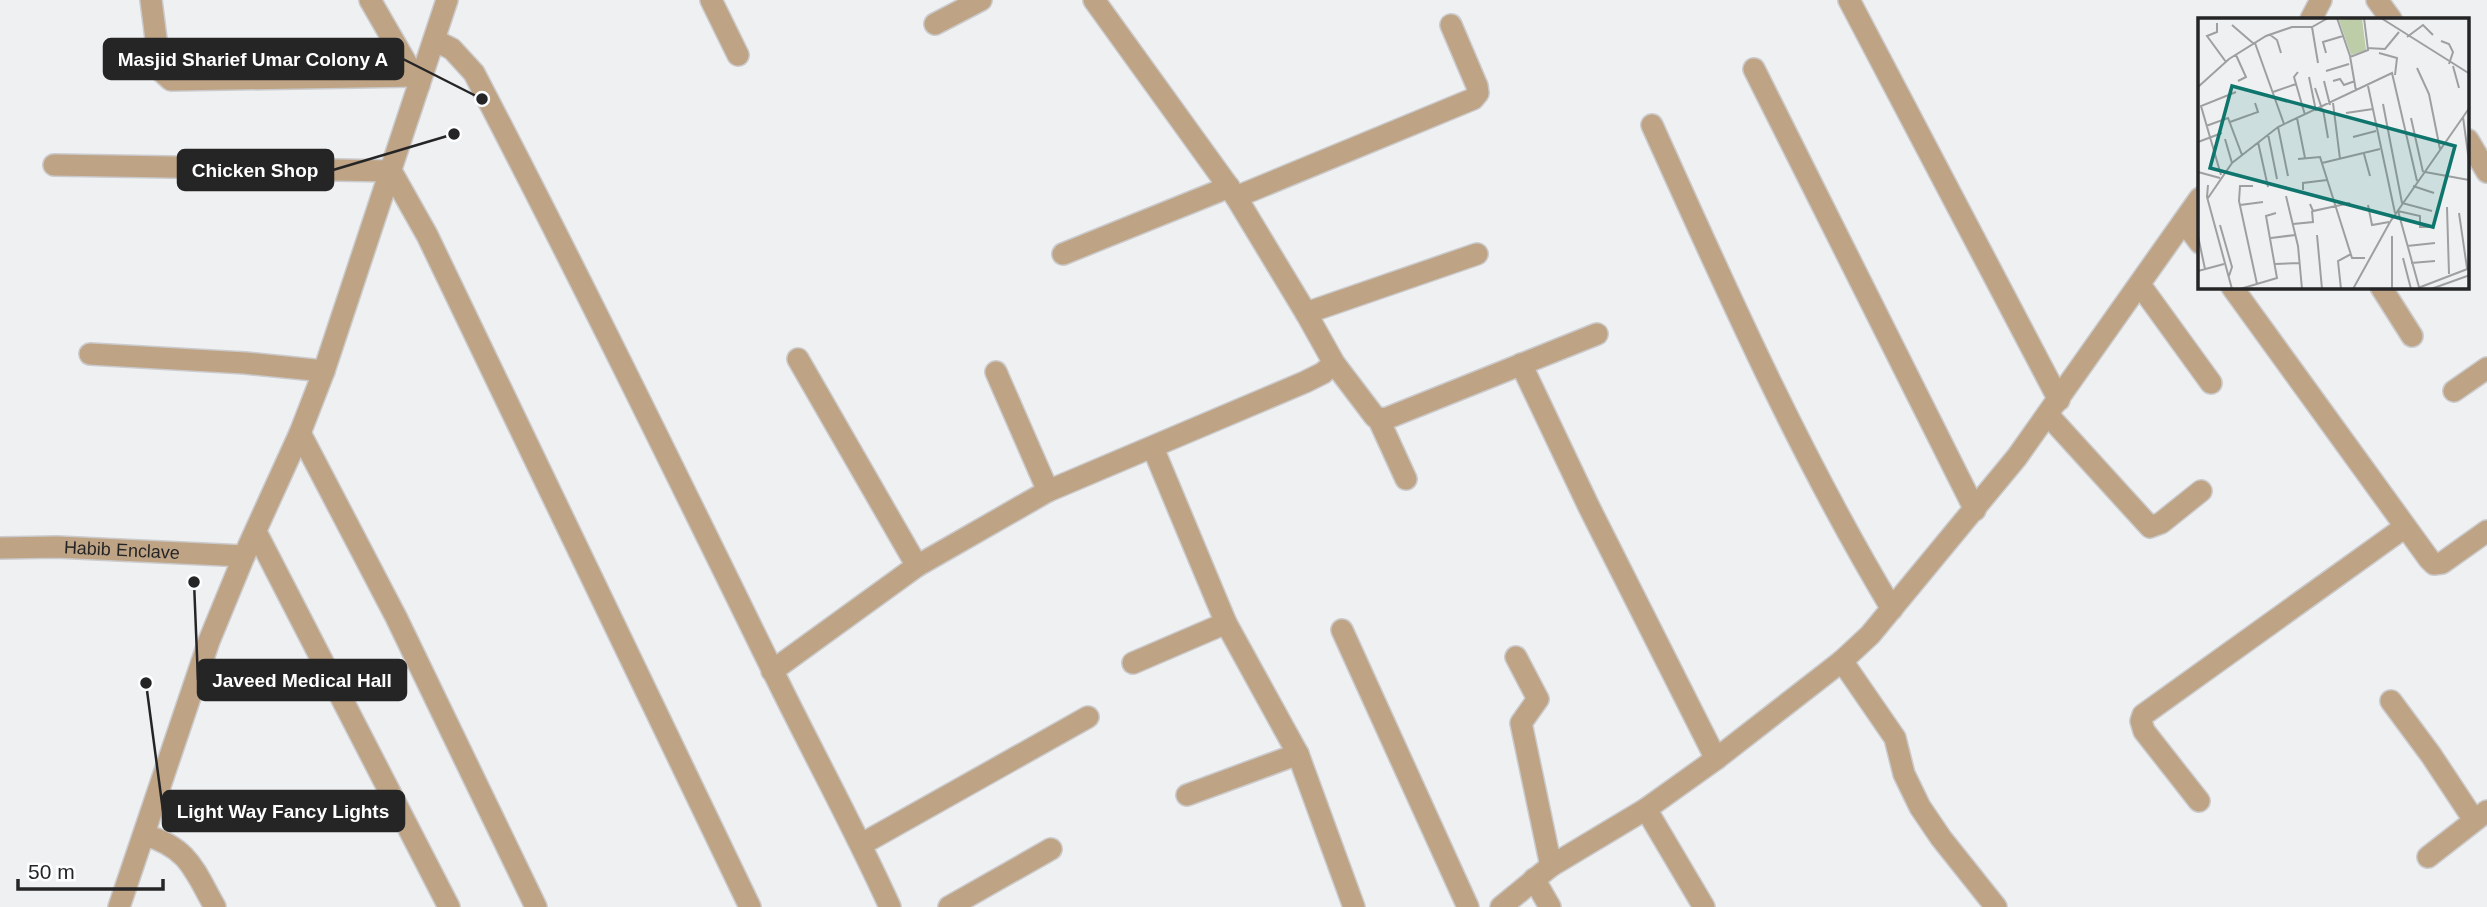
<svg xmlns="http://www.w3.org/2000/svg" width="2487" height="907" font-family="Helvetica,sans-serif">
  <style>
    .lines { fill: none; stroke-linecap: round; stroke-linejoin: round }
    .minor-casing { stroke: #cbcbcd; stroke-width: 24 }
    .minor { stroke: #bea385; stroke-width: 21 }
    .labels { text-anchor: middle; stroke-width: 7; stroke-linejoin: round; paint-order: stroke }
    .street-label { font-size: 18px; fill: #252526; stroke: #fdfeff }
    .inset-road { fill: none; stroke: #9e9fa0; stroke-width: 2 }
    .view { fill: #0f766e; fill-opacity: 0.15; stroke: #0f766e; stroke-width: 3.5 }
    .inset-edge { fill: none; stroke: #252526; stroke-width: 3.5 }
    .leader { fill: none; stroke: #252526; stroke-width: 2.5 }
    .callout-dot { fill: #252526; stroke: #fdfeff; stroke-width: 2.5 }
    .callout { fill: #252526; stroke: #252526; stroke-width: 2.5 }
    .callout-label { font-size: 19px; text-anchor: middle; font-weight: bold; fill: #fff }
  </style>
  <rect width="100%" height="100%" fill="#eff0f2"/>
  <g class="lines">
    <defs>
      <g id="minor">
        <path d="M 151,0 L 160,70 L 171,80 L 414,76"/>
        <path d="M 370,0 L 419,85"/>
        <path d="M 711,0 L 738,55"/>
        <path d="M 1094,0 L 1236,197 L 1306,313 L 1334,363 L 1375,417 L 1385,419 L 1597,334"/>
        <path d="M 1849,0 L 2059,400"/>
        <path d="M 2377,0 L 2391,19"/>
        <path d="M 2311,19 L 2321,0"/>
        <path d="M 935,24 L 981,0"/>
        <path d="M 434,40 L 452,49 L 474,73 C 576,269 673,467 770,665 C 809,746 853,825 890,907"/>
        <path d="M 1754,69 L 1975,510"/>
        <path d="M 1652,125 C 1726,289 1799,454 1892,609"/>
        <path d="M 2468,140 L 2487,172"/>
        <path d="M 54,165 L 391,171 L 427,235 L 750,907"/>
        <path d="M 1236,197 L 1473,99 L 1478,93 L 1477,86 L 1451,25"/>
        <path d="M 2184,222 L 2200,243"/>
        <path d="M 1063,254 L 1229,187"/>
        <path d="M 2140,285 L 2211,383"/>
        <path d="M 2232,287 L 2429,559 L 2434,564 L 2442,563 L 2487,531"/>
        <path d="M 2381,287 L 2412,336"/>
        <path d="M 1306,313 L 1477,254"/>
        <path d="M 90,354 L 245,363 L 324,371"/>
        <path d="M 798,359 L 917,566"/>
        <path d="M 1521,364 L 1589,507 L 1716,759"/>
        <path d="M 996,372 L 1048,491"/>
        <path d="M 2454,391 L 2487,368"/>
        <path d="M 2048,415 L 2150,527 L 2161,523 L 2201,491"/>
        <path d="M 1379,420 L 1406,479"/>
        <path d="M 300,433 L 396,617 L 536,907"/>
        <path d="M 1153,448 L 1226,623 L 1298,754 L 1354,907"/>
        <path d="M 256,532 L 449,907"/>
        <path id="s1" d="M 0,548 L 57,547 L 244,556"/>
        <path d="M 1342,630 L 1468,907"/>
        <path d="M 1516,657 L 1538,699 L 1521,723 L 1551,866"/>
        <path d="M 1842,661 L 1895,738 L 1904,774 L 1920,807 L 1941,838 L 1996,907"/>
        <path d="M 1133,663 L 1226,623"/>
        <path d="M 772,671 L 917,566 L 1048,491 L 1305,382 L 1323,373 L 1334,363"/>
        <path d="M 2391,701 L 2431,755 L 2474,820"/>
        <path d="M 1187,795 L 1298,754"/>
        <path d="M 2199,801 L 2144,731 L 2141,721 L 2143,715 L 2405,527"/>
        <path d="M 1646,809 L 1704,907"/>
        <path d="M 145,835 C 189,848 194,870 215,907"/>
        <path d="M 862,844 L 1088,717"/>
        <path d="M 2428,857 L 2487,811"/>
        <path d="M 1534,879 L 1550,907"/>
        <path d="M 119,907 L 209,641 L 244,556 L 300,433 L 324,371 L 447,0"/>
        <path d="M 949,907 L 1051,849"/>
        <path d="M 1501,907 L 1551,866 L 1646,809 L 1716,759 L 1842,661 L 1870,635 L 2017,457 L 2200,198"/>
      </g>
    </defs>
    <use href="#minor" class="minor-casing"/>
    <use href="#minor" class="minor"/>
  </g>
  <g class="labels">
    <g class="street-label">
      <text dy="6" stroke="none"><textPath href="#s1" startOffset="122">Habib Enclave</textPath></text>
    </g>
  </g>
  <g transform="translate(2198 18)">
    <rect width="271" height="271" fill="#eff0f2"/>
    <path d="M 164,0 L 168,32 L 153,37 L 141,2 Z" fill="#bccda8"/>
    <path class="inset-road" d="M 139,0 L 152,38 L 158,73M 183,0 L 272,56M 19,5 L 19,14 L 9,18 L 28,44M 34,7 L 56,26M 114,9 L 120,45M 71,16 L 79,22 L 83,35M 209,19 L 225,7 L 235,17M 243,23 L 251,26 L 255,34 L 251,46M 57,25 L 86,106M 169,30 L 187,31 L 201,14M 128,35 L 125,24 L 145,18M 181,35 L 199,40 L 197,57M 38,37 L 48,59 L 40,63M 152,39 L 170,32 L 166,0M 255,48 L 261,70M 219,50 L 231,76 L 242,131M 128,53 L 151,46M 100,54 L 96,59 L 107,97M 111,59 L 118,93M 126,63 L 132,87M 135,63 L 142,61 L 146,67 L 157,63M 170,68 L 197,195M 0,69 L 31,41 L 68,18 L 94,9 L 114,9 L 130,0M 117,70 L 124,91M 75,74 L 98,66M 135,85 L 142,141M 185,86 L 204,185 L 234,193M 125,91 L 130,120M 148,95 L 175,91M 265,99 L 271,143M 99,100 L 107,140M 213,100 L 225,154M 32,104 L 60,94 L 57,85M 8,108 L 30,100 L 44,137M 80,109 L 90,158M 70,116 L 79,161M 155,119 L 178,113M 27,121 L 34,145M 0,124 L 24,115M 60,124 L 70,169M 166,136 L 172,158M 100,141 L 122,139 L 154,240 L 167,240M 124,145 L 182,131M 0,154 L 22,160M 227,154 L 271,162M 23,157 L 3,88 L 38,74M 10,167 L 9,179 L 34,271M 55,168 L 42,168 L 41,183 L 59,266M 215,168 L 236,175M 105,172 L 105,165 L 129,162M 88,178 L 100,228 L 104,271M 10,180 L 34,145 L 80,109 L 194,55 L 219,163M 112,186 L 115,193 L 152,185M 42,187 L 65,184M 170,187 L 174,207 L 191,204M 249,189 L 251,256M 200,193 L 221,269M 200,193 L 222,198 L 222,209 L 233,209M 261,195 L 269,250M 95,206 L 115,204 L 114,193M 22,207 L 34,249 L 31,258M 119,217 L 124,271M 0,218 L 7,251M 194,218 L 194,271M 73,220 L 97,217M 209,228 L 237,225M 205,240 L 213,271M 213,245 L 237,243M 77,246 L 102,245M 0,253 L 26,246M 220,270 L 272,250M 42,271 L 79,260 L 68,198 L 78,195M 143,271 L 140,243 L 153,236M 155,271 L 192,204 L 272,89M 233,271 L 272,257"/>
    <path class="view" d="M 34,68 L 257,128 L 235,209 L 12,150 Z"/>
    <rect width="271" height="271" class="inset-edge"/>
  </g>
  <path class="leader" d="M482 99L403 59M454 134L333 170M194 582L198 680M146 683L163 811"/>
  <g class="callout-dot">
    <circle cx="482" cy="99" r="7"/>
    <circle cx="454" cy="134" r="7"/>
    <circle cx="194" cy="582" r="7"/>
    <circle cx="146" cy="683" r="7"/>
  </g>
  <g class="callout">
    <rect x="104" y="39" width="299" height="40" rx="7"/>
    <rect x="178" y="150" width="155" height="40" rx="7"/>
    <rect x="198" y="660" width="208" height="40" rx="7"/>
    <rect x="163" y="791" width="241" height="40" rx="7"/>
  </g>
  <g class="callout-label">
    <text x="253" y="66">Masjid Sharief Umar Colony A</text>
    <text x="255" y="177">Chicken Shop</text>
    <text x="302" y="687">Javeed Medical Hall</text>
    <text x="283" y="818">Light Way Fancy Lights</text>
  </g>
  <path d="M18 879v10h145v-10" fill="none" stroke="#252526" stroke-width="3.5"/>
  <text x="28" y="879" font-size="21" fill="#252526" stroke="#fdfeff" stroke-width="5" paint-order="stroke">50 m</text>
</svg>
